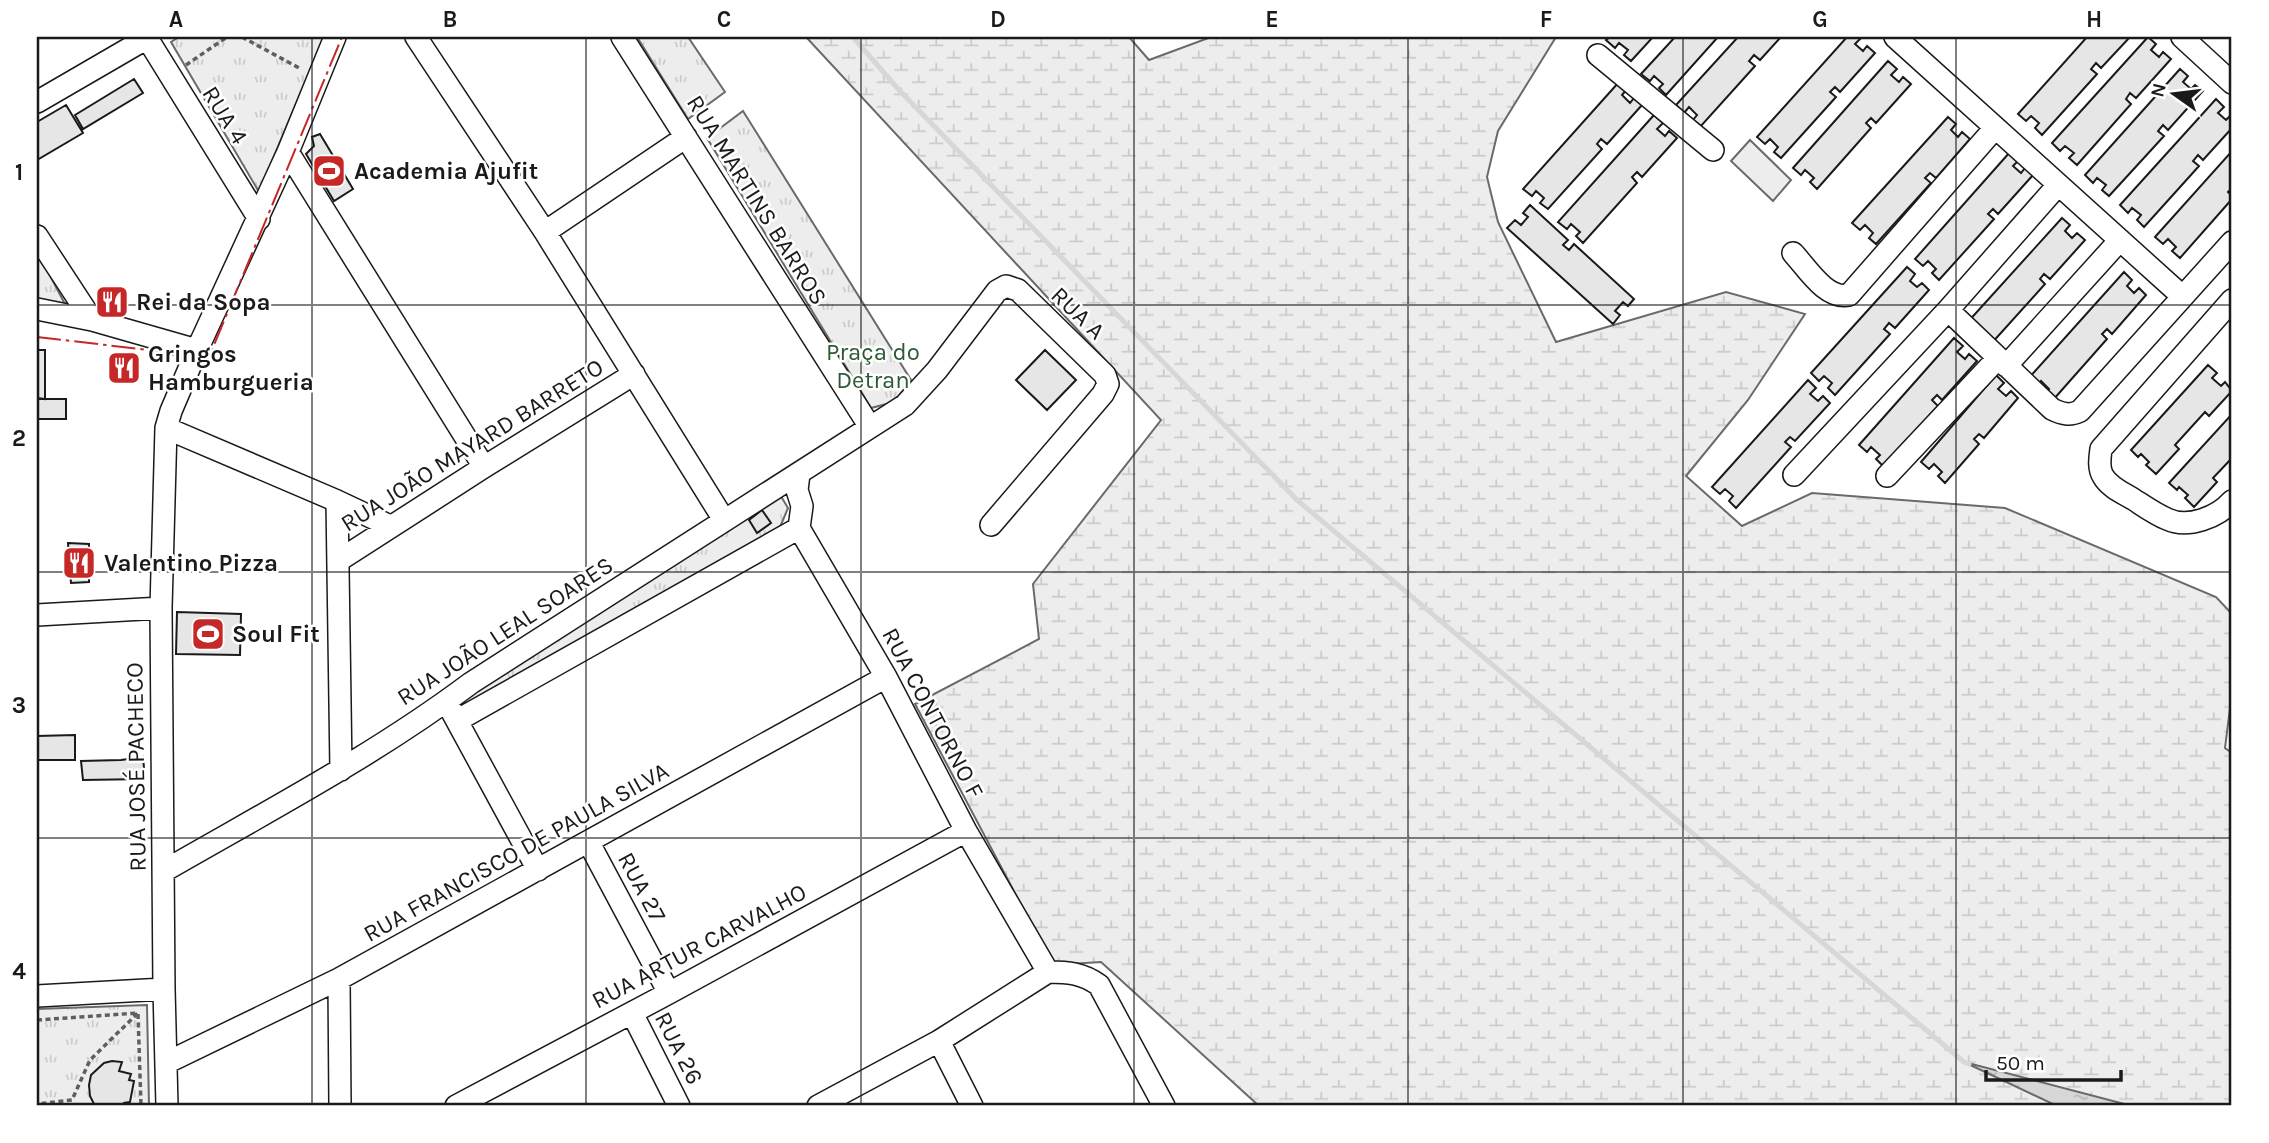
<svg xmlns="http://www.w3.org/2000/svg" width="2269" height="1143" font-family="Karla,sans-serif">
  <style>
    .built { fill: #ededed; stroke: #6a6a6a; stroke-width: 2 }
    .wetland { fill: url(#wetland-marsh); stroke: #6a6a6a; stroke-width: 2 }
    .park { fill: url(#park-tufts); stroke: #6a6a6a; stroke-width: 2 }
    .water { fill: url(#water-ripples); stroke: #6a6a6a; stroke-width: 2 }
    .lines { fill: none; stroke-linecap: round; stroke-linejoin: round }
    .stream { stroke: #d7d7d7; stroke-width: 5 }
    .building { fill: #e6e6e6; stroke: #1a1a1a; stroke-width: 2 }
    .minor-casing { stroke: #1a1a1a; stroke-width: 24 }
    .path { stroke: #5f5f5f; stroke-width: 3.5; stroke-dasharray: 5 3.5; stroke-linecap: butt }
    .minor { stroke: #fff; stroke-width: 21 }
    .power { stroke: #c62828; stroke-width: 2; stroke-dasharray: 24 5 3.5 5; stroke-linecap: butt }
    .grid { fill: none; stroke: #1a1a1a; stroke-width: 2; stroke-opacity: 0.55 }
    .labels { text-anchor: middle; stroke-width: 5; stroke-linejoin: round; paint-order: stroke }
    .street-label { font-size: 24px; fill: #1a1a1a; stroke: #fff }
    .poi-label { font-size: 24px; font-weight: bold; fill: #1a1a1a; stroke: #fff; text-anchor: start }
    .park-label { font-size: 24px; fill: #2b5a34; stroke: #fff }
    .neatline { fill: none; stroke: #1a1a1a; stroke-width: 2.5 }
    .grid-label { font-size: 23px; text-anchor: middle; font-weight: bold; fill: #1a1a1a }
  </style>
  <defs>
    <pattern id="wetland-marsh" width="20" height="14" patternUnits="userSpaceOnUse" patternTransform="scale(1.75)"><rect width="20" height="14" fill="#ededed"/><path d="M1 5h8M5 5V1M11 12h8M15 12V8" fill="none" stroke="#cbcbcb"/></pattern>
    <pattern id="park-tufts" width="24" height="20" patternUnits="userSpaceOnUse" patternTransform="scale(1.75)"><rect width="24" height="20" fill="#ededed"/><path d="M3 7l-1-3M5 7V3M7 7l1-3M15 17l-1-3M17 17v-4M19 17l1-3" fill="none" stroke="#cbcbcb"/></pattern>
    <pattern id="water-ripples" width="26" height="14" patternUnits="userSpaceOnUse" patternTransform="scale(1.75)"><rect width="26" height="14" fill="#d7d7d7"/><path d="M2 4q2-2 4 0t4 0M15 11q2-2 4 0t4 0" fill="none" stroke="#b8b8b8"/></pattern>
  </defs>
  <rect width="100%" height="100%" fill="#fff"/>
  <path class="built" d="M 1750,140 L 1791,180 L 1773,201 L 1731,161 Z"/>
  <path class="wetland" d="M 806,37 L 1129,37 L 1149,60 L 1211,37 L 1556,37 L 1498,131 L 1487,177 L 1498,222 L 1556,342 L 1726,292 L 1805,314 L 1748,400 L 1686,476 L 1742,526 L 1812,493 L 2005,508 L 2216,597 L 2232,614 L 2232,692 L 2225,748 L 2232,753 L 2232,1106 L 1259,1106 L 1101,962 L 1053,965 L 915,704 L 1039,639 L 1033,584 L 1161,420 Z"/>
  <path class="park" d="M 179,37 L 324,37 L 259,192 L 171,42 Z
    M 637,37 L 688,37 L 725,92 L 688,119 Z
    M 743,111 L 911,380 L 894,402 L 871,408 L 707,138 Z
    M 37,251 L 65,304 L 37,301 Z
    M 779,493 L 788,508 L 778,532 L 465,708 L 457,698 Z
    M 147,1005 L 149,1106 L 37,1106 L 37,1009 Z"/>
  <path class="water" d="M 1964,1062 L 2132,1106 L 2057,1106 Z"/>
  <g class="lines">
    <path class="stream" d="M 853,37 L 899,90 L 1297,500 L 1964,1062 L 1969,1064"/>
  </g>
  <path class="building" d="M 1610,37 L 1653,37 L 1631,61 L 1624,55 L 1628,50 L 1619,43 L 1615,48 L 1606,40 Z
    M 1675,37 L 1718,37 L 1666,95 L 1659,88 L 1663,84 L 1654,76 L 1650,81 L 1641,74 Z
    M 1738,37 L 1781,37 L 1760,60 L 1754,55 L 1749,61 L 1755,66 L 1701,126 L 1693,120 L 1697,115 L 1689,107 L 1684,113 L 1676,105 Z
    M 1847,37 L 1859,37 L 1861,38 L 1855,44 L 1863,51 L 1867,46 L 1875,53 L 1840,92 L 1835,87 L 1830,92 L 1836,97 L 1781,158 L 1774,152 L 1778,147 L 1770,139 L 1765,144 L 1757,137 Z
    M 2087,37 L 2130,37 L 2101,68 L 2096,63 L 2091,69 L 2097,74 L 2042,135 L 2035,128 L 2039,123 L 2031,116 L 2026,121 L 2018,114 Z
    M 2148,37 L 2156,44 L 2151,50 L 2159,57 L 2163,52 L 2171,59 L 2136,98 L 2130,93 L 2126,99 L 2131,104 L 2077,165 L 2069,158 L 2074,153 L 2065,146 L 2060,151 L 2052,143 Z
    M 1888,61 L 1897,69 L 1891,75 L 1899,82 L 1903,77 L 1911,84 L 1876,123 L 1871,118 L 1866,123 L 1871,128 L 1817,189 L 1810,182 L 1814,178 L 1805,170 L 1801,175 L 1793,168 Z
    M 2180,69 L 2188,76 L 2183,82 L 2191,89 L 2195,85 L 2203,91 L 2168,130 L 2163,125 L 2158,131 L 2164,136 L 2109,196 L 2102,190 L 2106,185 L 2097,178 L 2093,183 L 2085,175 Z
    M 134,79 L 143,93 L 83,129 L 75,115 Z
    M 1619,82 L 1627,89 L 1622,95 L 1630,103 L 1634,98 L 1642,105 L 1607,144 L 1601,139 L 1597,144 L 1602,149 L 1548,209 L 1540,203 L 1544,198 L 1536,191 L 1532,196 L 1523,189 Z
    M 2216,99 L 2224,107 L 2218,113 L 2226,120 L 2231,115 L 2232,116 L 2232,128 L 2203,160 L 2198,155 L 2193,161 L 2199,166 L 2144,227 L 2137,220 L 2141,215 L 2132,208 L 2128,213 L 2120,205 Z
    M 66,105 L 83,133 L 37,160 L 37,122 Z
    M 1654,115 L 1663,123 L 1657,129 L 1665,136 L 1669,131 L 1677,138 L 1642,177 L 1637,172 L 1632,177 L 1637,183 L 1583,243 L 1576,236 L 1580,232 L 1571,224 L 1567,229 L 1558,222 Z
    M 1948,117 L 1956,124 L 1951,130 L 1958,137 L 1962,132 L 1970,139 L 1936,178 L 1930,173 L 1925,178 L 1931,183 L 1876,244 L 1869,238 L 1873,233 L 1865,225 L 1860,230 L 1852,223 Z
    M 320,134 L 353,189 L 334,201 L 306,154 L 314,146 L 312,137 Z
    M 2232,151 L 2232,188 L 2228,192 L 2232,196 L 2232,199 L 2180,258 L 2172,251 L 2176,247 L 2168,239 L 2163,244 L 2155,237 Z
    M 2010,152 L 2019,160 L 2013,166 L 2021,173 L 2025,168 L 2033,175 L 1998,214 L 1993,209 L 1988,214 L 1994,219 L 1939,280 L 1932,273 L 1936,269 L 1928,261 L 1923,266 L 1915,259 Z
    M 1530,205 L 1568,240 L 1563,245 L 1569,250 L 1574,244 L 1634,299 L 1628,306 L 1623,302 L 1615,311 L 1620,315 L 1613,324 L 1507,228 L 1515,220 L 1521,225 L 1528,217 L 1523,213 Z
    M 2062,218 L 2070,225 L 2065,231 L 2072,238 L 2077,233 L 2085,240 L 2050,279 L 2044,274 L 2040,279 L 2045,284 L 1990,345 L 1966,324 Z
    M 1907,267 L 1915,274 L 1910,281 L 1917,287 L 1922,283 L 1929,290 L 1895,328 L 1889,323 L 1884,329 L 1890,334 L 1835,395 L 1828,388 L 1832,383 L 1824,376 L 1819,381 L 1811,373 Z
    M 2124,272 L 2132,280 L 2127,286 L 2134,293 L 2139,288 L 2146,295 L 2112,334 L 2107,329 L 2102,334 L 2107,339 L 2053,400 L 2045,393 L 2049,389 L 2041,381 L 2036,386 L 2028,379 Z
    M 1954,338 L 1963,346 L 1957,352 L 1965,359 L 1969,354 L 1977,361 L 1942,400 L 1937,395 L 1932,400 L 1938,406 L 1883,466 L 1876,459 L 1880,455 L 1871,447 L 1867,452 L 1859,445 Z
    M 37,350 L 45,350 L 45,399 L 37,398 Z
    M 1045,350 L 1076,380 L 1047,410 L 1016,380 Z
    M 2208,365 L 2217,373 L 2212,378 L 2221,386 L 2225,382 L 2232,391 L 2209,416 L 2205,412 L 2175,445 L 2179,449 L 2156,474 L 2146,465 L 2149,462 L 2141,454 L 2138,457 L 2131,450 Z
    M 1996,375 L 2004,383 L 1998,389 L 2006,396 L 2011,391 L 2018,398 L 1984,438 L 1979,434 L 1974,439 L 1979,444 L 1945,483 L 1938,476 L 1942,472 L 1934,464 L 1929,469 L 1921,462 Z
    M 1808,380 L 1816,388 L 1810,394 L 1818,401 L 1823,396 L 1830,403 L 1795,441 L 1790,437 L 1785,442 L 1791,447 L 1736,508 L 1729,501 L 1733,496 L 1725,489 L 1720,494 L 1712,487 Z
    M 37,399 L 66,399 L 66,419 L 37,419 Z
    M 2232,414 L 2232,458 L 2213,478 L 2217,482 L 2194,507 L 2185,498 L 2188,495 L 2179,487 L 2177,490 L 2169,483 Z
    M 762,510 L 771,523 L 757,533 L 749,520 Z
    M 68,543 L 89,544 L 89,582 L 71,583 Z
    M 177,612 L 241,614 L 240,655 L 176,654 Z
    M 75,735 L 75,760 L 37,760 L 37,736 Z
    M 143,757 L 145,779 L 83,780 L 81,761 L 121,760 Z
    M 112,1061 L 122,1062 L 119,1071 L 131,1074 L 129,1080 L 134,1081 L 130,1102 L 124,1103 L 123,1106 L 95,1106 L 90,1096 L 89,1085 L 91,1075 L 104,1063 Z"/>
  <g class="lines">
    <defs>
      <path id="minor" d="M 416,37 L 545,232 L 724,520
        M 622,37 L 870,427
        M 1895,37 L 2182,296
        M 2182,37 L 2232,83
        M 147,38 L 259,219
        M 1598,55 L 1713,150
        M 37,102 L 149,37
        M 288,152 L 484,467
        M 545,232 L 686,137
        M 37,236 L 92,320
        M 1793,253 C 1807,268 1826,300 1849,295 L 1995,128
        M 2232,300 L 2101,449 C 2100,457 2098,468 2103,476 C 2109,487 2123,493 2133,499 C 2144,506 2155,514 2167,519 C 2188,529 2218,517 2232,501
        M 37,309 L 92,320 L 197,350
        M 1948,310 L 2052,409 C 2062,414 2070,416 2080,411 L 2232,242
        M 2006,366 L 2120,240
        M 166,428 L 337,501 L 390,526
        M 799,474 L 797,490 L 802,506 L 799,528 L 886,677 L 966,831 L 1048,972
        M 1794,475 L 1948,310 L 2058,185
        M 1887,476 L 1998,358
        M 337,501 L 341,770
        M 338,561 L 484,467 L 634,374
        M 37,615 L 161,608
        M 451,710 L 538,870
        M 458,720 L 799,528
        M 589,843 L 669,993
        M 164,871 C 268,811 375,755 471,683 L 905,405 L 937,370 L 997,291 L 1006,286 L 1018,290 L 1105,375 L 1108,384 L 1103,394 L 991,525
        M 339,979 L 340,1106
        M 37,996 L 164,989
        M 632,1013 L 679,1106
        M 939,1041 L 972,1106
        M 166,1063 L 339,979 L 886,677
        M 167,1106 L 164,989 L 161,608 L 166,428 L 171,411 L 197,350 L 288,152 L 335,37
        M 456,1106 L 669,993 L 966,831
        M 818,1106 L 939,1041 L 1048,972 C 1068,972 1082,973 1099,985 L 1164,1106"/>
    </defs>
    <use href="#minor" class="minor-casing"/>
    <path class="path" d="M 242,37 L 301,69
      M 186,65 L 227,37
      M 138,1014 L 141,1106
      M 37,1020 L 138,1013 L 90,1060 L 72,1100 L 37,1104"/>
    <use href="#minor" class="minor"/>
    <path class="power" d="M 37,337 L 209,357 L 342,37"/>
  </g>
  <path class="grid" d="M 312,37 L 312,1106M 586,37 L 586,1106M 861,37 L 861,1106M 1134,37 L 1134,1106M 1408,37 L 1408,1106M 1683,37 L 1683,1106M 1956,37 L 1956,1106M 37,305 L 2232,305M 37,572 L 2232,572M 37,838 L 2232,838"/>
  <defs>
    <symbol id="stadium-square" viewBox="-11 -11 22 22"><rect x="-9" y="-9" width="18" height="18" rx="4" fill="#c62828" stroke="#fff"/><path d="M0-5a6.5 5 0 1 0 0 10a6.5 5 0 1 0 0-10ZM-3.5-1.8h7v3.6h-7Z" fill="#fff"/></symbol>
    <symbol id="restaurant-square" viewBox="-11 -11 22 22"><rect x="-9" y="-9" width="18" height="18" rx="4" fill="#c62828" stroke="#fff"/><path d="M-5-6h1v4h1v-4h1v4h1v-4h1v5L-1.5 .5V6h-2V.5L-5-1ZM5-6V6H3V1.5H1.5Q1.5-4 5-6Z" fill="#fff"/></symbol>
  </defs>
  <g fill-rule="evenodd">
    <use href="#stadium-square" x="310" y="152" width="38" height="38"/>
    <use href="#restaurant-square" x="93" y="283" width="38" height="38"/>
    <use href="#restaurant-square" x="105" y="349" width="38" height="38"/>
    <use href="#restaurant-square" x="60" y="544" width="38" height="38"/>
    <use href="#stadium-square" x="189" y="615" width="38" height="38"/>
  </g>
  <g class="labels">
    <g class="street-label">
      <text transform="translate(225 115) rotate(58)" y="8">RUA 4</text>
      <text transform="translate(757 200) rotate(58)" y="8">RUA MARTINS BARROS</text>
      <text transform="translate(1078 313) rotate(44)" y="8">RUA A</text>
      <text transform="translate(472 445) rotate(-32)" y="8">RUA JOÃO MAYARD BARRETO</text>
      <text transform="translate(505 631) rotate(-33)" y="8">RUA JOÃO LEAL SOARES</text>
      <text transform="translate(933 713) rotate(62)" y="8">RUA CONTORNO F</text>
      <text transform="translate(136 767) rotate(-91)" y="8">RUA JOSÉ PACHECO</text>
      <text transform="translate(516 852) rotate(-29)" y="8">RUA FRANCISCO DE PAULA SILVA</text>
      <text transform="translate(642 887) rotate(62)" y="8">RUA 27</text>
      <text transform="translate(699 946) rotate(-28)" y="8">RUA ARTUR CARVALHO</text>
      <text transform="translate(679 1048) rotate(63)" y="8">RUA 26</text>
    </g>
    <g class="poi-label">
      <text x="354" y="179">Academia Ajufit</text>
      <text x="136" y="310">Rei da Sopa</text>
      <text x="148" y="362">Gringos<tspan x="148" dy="28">Hamburgueria</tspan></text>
      <text x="104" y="571">Valentino Pizza</text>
      <text x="232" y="642">Soul Fit</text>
    </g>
    <g class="park-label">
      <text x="873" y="360">Praça do<tspan x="873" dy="28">Detran</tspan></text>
    </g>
  </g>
  <rect width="2269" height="1143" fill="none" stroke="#ffffff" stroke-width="77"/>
  <g transform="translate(2174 94) rotate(284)" stroke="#ffffff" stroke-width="5" paint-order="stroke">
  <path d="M0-5L12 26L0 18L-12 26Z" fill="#1a1a1a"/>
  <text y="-10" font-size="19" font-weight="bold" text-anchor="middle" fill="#1a1a1a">N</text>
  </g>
  <path d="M1986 1070v10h135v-10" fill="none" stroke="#1a1a1a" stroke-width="3.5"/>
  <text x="1996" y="1070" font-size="21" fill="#1a1a1a" stroke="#ffffff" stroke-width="5" paint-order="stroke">50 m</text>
  <rect x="38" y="38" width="2192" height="1066" class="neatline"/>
  <g class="grid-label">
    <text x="176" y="27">A</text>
    <text x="450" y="27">B</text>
    <text x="724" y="27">C</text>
    <text x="998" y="27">D</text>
    <text x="1272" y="27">E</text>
    <text x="1546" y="27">F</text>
    <text x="1820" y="27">G</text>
    <text x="2094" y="27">H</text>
    <text x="19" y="180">1</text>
    <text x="19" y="446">2</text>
    <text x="19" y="713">3</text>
    <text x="19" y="979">4</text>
  </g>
</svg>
